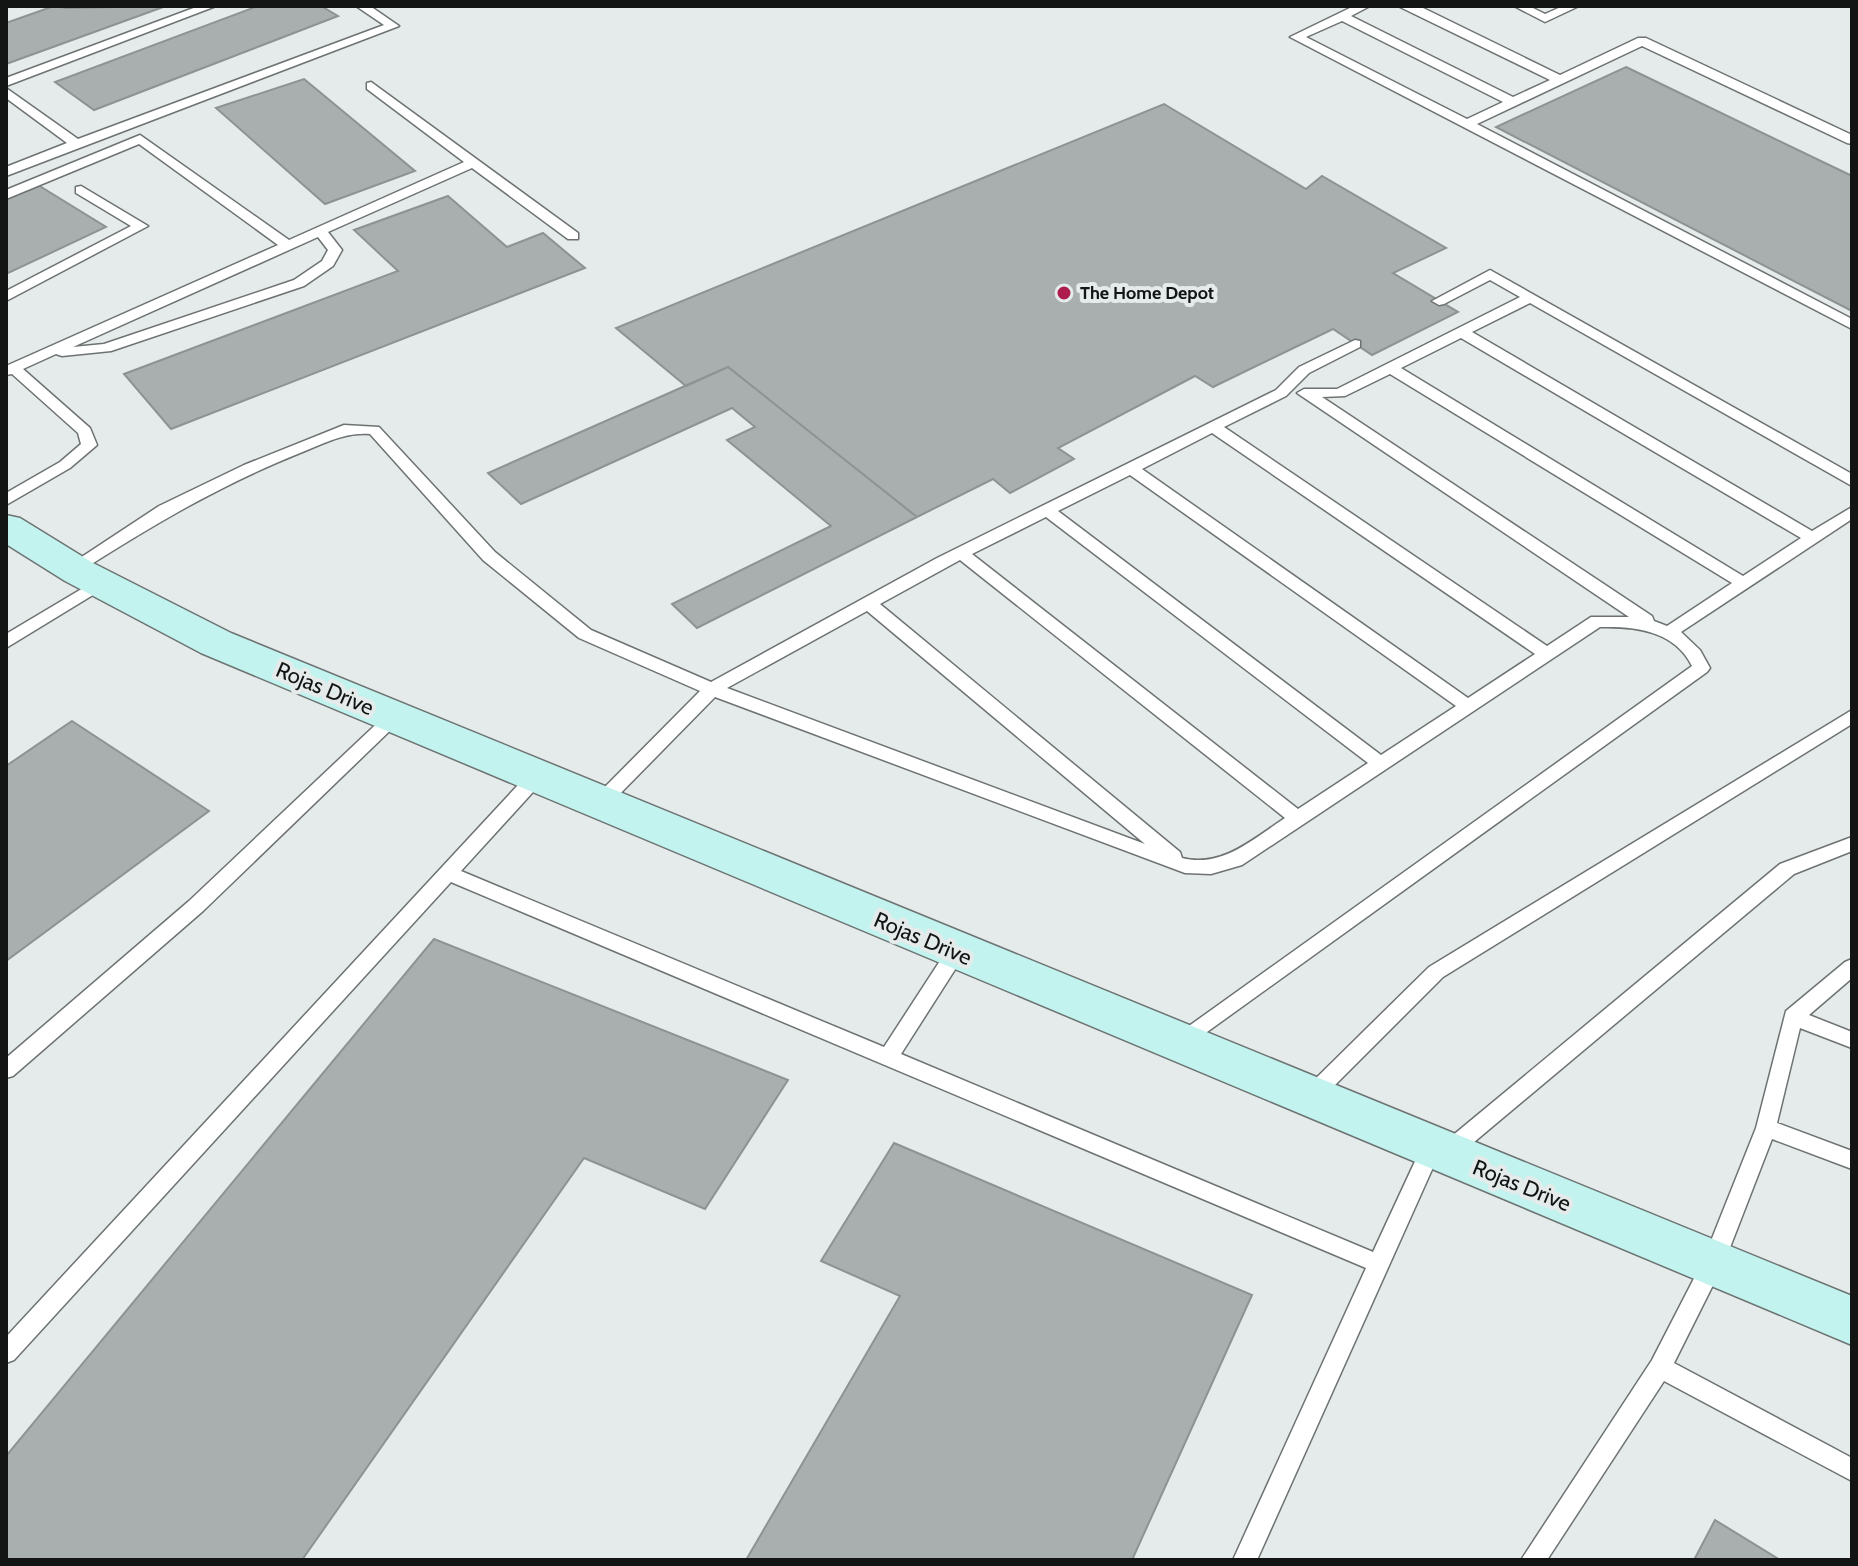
<svg xmlns="http://www.w3.org/2000/svg" width="1858" height="1566" font-family="Cabin,sans-serif">
  <style>
    .building { fill: #a8afae; stroke: #8d9392; stroke-width: 2 }
    .lines { fill: none; stroke-linecap: round; stroke-linejoin: round }
    .lane-casing { stroke: #6d7372; stroke-width: 3 }
    .secondary-casing { stroke: #6d7372; stroke-width: 3 }
    .lane { fill: #fff; fill-rule: evenodd }
    .secondary { fill: #c2f3ef; fill-rule: evenodd }
    .poi-dot { fill: #ae1c4e; stroke: #e4ebea; stroke-width: 3 }
    .labels { text-anchor: middle; stroke-width: 8; stroke-linejoin: round; paint-order: stroke }
    .far-poi-label { font-size: 18px; font-weight: bold; fill: #121514; stroke: #e4ebea; text-anchor: start }
    .street-label { font-size: 22px; fill: #121514; stroke: #e4ebea }
  </style>
  <rect width="100%" height="100%" fill="#e4ebea"/>
  <path class="building" d="M 54,6 L 67,8 L 166,6 L 6,64 L 6,23 Z
    M 258,6 L 321,6 L 338,16 L 94,110 L 55,82 Z
    M 1626,67 L 1852,176 L 1852,311 L 1496,127 Z
    M 304,79 L 415,171 L 325,204 L 216,108 Z
    M 1164,104 L 1306,189 L 1322,176 L 1446,248 L 1393,273 L 1458,312 L 1372,355 L 1333,329 L 1213,387 L 1195,376 L 1058,448 L 1074,459 L 1010,493 L 993,479 L 917,517 L 728,367 L 686,386 L 616,328 Z
    M 38,185 L 106,227 L 6,274 L 6,199 Z
    M 448,196 L 507,247 L 543,233 L 585,268 L 171,429 L 124,374 L 398,271 L 354,230 Z
    M 728,367 L 917,517 L 697,628 L 672,604 L 831,526 L 727,440 L 755,427 L 732,408 L 521,504 L 488,473 Z
    M 72,721 L 209,811 L 6,961 L 6,766 Z
    M 434,939 L 788,1080 L 705,1209 L 584,1158 L 302,1560 L 6,1560 L 6,1456 Z
    M 894,1143 L 1252,1295 L 1132,1560 L 746,1560 L 900,1296 L 821,1261 Z
    M 1715,1520 L 1780,1560 L 1694,1560 Z"/>
  <g class="lines">
    <defs>
      <path id="lane" d="M 199,6 L 216,6 L 6,86 L 6,78 Z
        M 356,6 L 370,6 L 399,26 L 6,176 L 6,167 L 67,143 L 6,98 L 6,88 L 78,139 L 384,25 Z
        M 1354,6 L 1370,6 L 1351,16 L 1513,97 L 1550,80 L 1398,6 L 1419,6 L 1560,75 L 1638,38 L 1646,38 L 1852,135 L 1852,144 L 1847,143 L 1642,46 L 1477,124 L 1852,319 L 1852,329 L 1290,37 ZM 1342,21 L 1503,102 L 1467,119 L 1306,37 Z
        M 1514,6 L 1529,6 L 1545,14 L 1563,6 L 1579,6 L 1545,22 Z
        M 371,82 L 578,233 L 578,239 L 568,239 L 472,168 L 328,232 L 342,250 L 333,266 L 304,286 L 111,351 L 62,356 L 56,354 L 23,369 L 90,428 L 97,445 L 70,468 L 6,505 L 6,493 L 60,462 L 81,444 L 78,433 L 12,374 L 6,375 L 6,366 L 278,245 L 139,144 L 6,199 L 6,190 L 140,135 L 289,240 L 464,162 L 367,89 L 367,83 ZM 318,237 L 328,250 L 322,261 L 294,280 L 104,344 L 73,347 Z
        M 81,186 L 148,226 L 6,301 L 6,291 L 131,226 L 76,193 L 76,187 Z
        M 1490,270 L 1852,474 L 1852,486 L 1530,303 L 1472,332 L 1812,531 L 1852,507 L 1852,519 L 1681,632 L 1700,650 L 1710,668 L 1707,672 L 1182,1050 L 1175,1048 L 1172,1042 L 1175,1036 L 1692,666 C 1675,631 1636,626 1600,627 L 1242,865 L 1211,874 L 1185,873 L 715,697 L 607,807 L 595,807 L 592,802 L 595,797 L 700,691 L 579,638 L 483,560 L 370,434 C 344,432 323,444 300,453 C 220,485 151,526 79,572 L 73,573 L 65,568 L 159,506 L 244,465 L 344,425 L 379,427 L 495,552 L 591,630 L 711,682 L 937,558 L 1276,390 L 1299,367 L 1355,340 L 1360,341 L 1360,347 L 1309,373 L 1286,396 L 1224,427 L 1547,646 L 1591,617 L 1629,617 L 1297,393 L 1304,389 L 1337,389 L 1520,297 L 1490,280 L 1444,304 L 1439,305 L 1432,301 ZM 1461,338 L 1801,538 L 1743,576 L 1401,368 ZM 1390,374 L 1732,583 L 1667,626 L 1654,621 L 1652,616 L 1322,397 L 1345,396 ZM 1212,433 L 1535,654 L 1468,698 L 1142,469 ZM 1130,475 L 1456,706 L 1381,755 L 1058,511 ZM 1046,517 L 1368,763 L 1298,809 L 972,554 ZM 960,560 L 1285,818 C 1253,839 1222,868 1182,858 L 1180,852 L 880,604 ZM 867,611 L 1145,844 L 727,688 Z
        M 100,578 L 108,583 L 106,587 L 6,648 L 6,634 Z
        M 1852,710 L 1852,724 L 1443,977 L 1317,1103 L 1310,1105 L 1303,1103 L 1300,1097 L 1303,1091 L 1429,967 Z
        M 394,711 L 400,713 L 403,717 L 400,721 L 203,911 L 13,1076 L 6,1078 L 6,1058 L 189,901 L 388,713 Z
        M 537,770 L 543,771 L 546,776 L 543,781 L 461,871 L 884,1047 L 949,947 L 963,947 L 966,952 L 963,957 L 901,1054 L 1373,1252 L 1424,1142 L 1431,1139 L 1440,1146 L 1780,864 L 1852,837 L 1852,851 L 1794,874 L 1455,1158 L 1448,1161 L 1439,1154 L 1257,1560 L 1233,1560 L 1366,1268 L 451,882 L 14,1360 L 6,1363 L 6,1337 L 531,771 Z
        M 1852,959 L 1852,978 L 1809,1015 L 1852,1032 L 1852,1048 L 1800,1028 L 1777,1123 L 1852,1151 L 1852,1169 L 1772,1139 L 1724,1263 L 1674,1363 L 1852,1458 L 1852,1481 L 1664,1381 L 1547,1560 L 1521,1560 L 1652,1360 L 1703,1261 L 1756,1128 L 1786,1011 L 1845,962 Z"/>
      <path id="secondary" d="M 6,515 L 20,518 L 93,563 L 231,633 L 1852,1296 L 1852,1345 L 201,653 L 65,581 L 6,544 Z"/>
    </defs>
    <use href="#lane" class="lane-casing"/>
    <use href="#secondary" class="secondary-casing"/>
    <use href="#lane" class="lane"/>
    <use href="#secondary" class="secondary"/>
  </g>
  <circle class="poi-dot" cx="1064" cy="293" r="8"/>
  <g class="labels">
    <g class="far-poi-label">
      <text x="1080" y="299">The Home Depot</text>
    </g>
    <g class="street-label">
      <text transform="translate(325 688) rotate(23)" y="8">Rojas Drive</text>
      <text transform="translate(923 938) rotate(23)" y="8">Rojas Drive</text>
      <text transform="translate(1522 1185) rotate(22)" y="8">Rojas Drive</text>
    </g>
  </g>
  <rect width="1858" height="1566" fill="none" stroke="#121514" stroke-width="16"/>
</svg>
